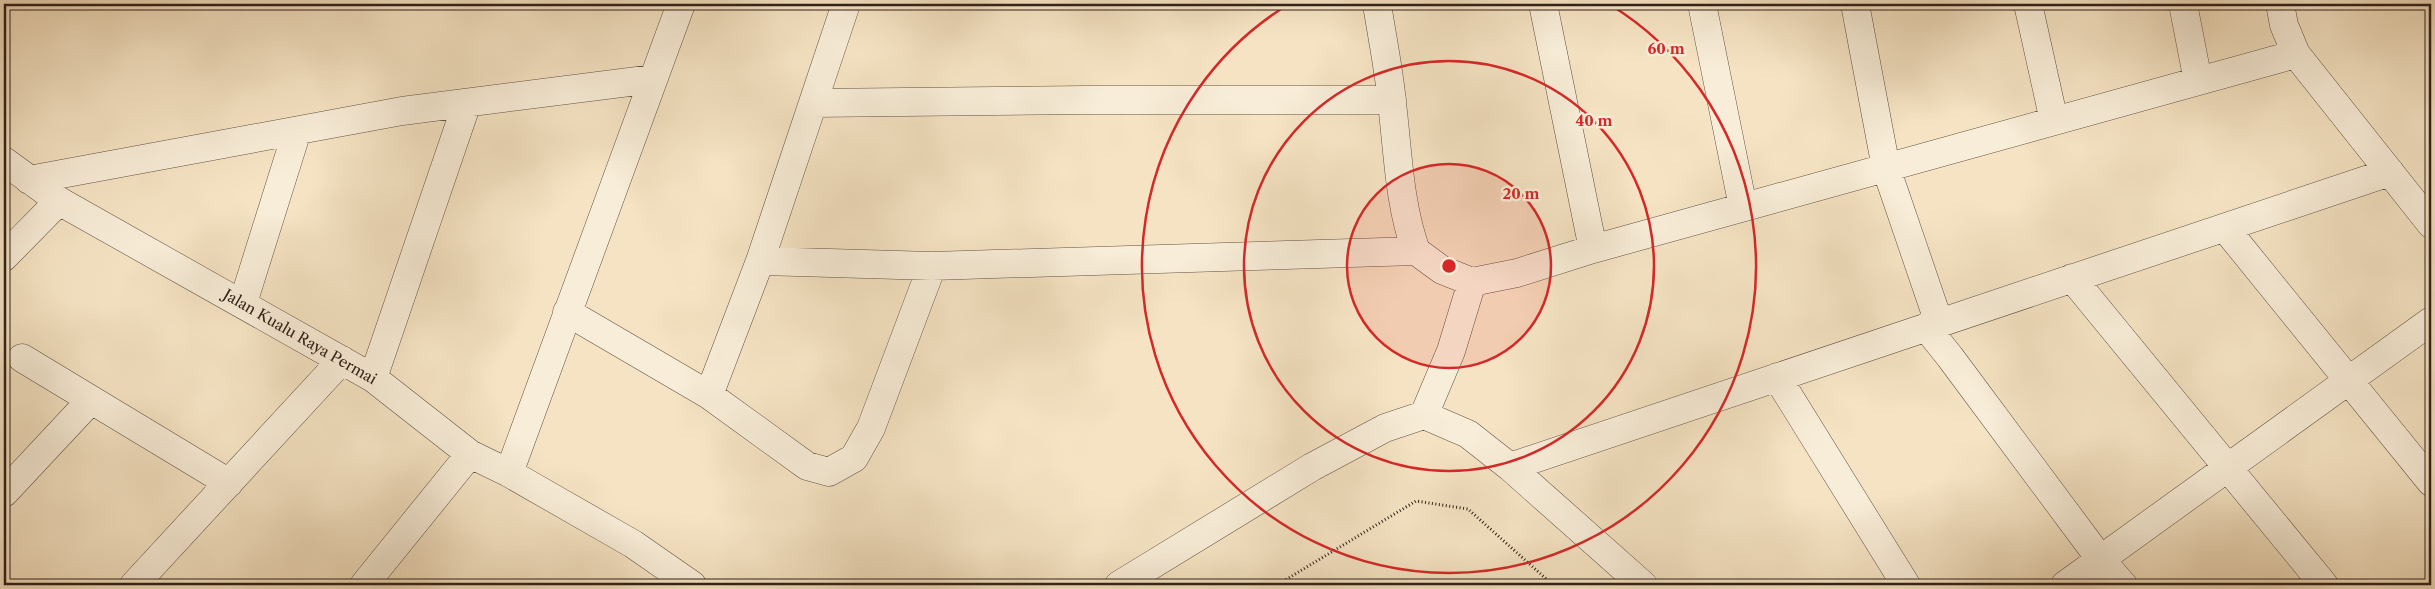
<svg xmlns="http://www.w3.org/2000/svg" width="2435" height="589" font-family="'Libre Caslon Text',serif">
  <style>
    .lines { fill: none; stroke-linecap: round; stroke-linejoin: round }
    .street-casing { stroke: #625244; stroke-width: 29 }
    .path { stroke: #31211a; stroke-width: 3; stroke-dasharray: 1 2.5; stroke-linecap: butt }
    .street { stroke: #f8edd8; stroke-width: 28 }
    .ring { fill: none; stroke: #d62828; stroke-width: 2.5 }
    .labels { text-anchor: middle; stroke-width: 5; stroke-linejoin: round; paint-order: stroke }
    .street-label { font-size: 15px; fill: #31211a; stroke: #f8edd8 }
    .centre { fill: #d62828; stroke: #f8edd8; stroke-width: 2.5 }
    .ring-label { font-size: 15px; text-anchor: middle; font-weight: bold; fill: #d62828; stroke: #f8edd8; stroke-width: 5; stroke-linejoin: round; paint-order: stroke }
  </style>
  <rect width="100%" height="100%" fill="#f5e3c3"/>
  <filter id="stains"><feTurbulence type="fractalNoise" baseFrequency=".004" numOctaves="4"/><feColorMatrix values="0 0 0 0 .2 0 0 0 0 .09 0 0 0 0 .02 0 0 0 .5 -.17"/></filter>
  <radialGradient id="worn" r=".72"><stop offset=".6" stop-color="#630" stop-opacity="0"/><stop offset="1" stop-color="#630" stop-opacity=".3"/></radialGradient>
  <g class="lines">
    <defs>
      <path id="street" d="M 1377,4 C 1382,37 1389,70 1392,103 C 1398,153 1399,203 1416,251
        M 1543,4 L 1593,249
        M 1702,4 L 1743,207
        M 1855,4 L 1886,168 L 1939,323
        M 2028,4 L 2054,121
        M 2183,4 L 2198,81
        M 2280,4 L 2284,25 L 2296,54
        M 813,103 L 1085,100 L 1392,100
        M 4,161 L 59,201 L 373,378 L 470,454 L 509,473 L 633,544 L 692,585
        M 29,180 L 402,111 L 653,79
        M 2225,228 L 2431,482
        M 4,257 L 59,201
        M 760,261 L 932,266 L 1416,251 L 1442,270 L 1472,282
        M 2072,278 L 2324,585
        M 243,303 L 297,131
        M 567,312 L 709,395 L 807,466 L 829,472 L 854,458 L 871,428 L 932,266
        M 1926,327 L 1950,357 L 2101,560 L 2123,585
        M 22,358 L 229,483
        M 1777,377 L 1906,585
        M 373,378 L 467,103
        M 709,395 L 760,261 L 846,4
        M 1424,415 L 1451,351 L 1472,282 L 1517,273 L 1593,249 L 2296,54 L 2431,224
        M 1510,467 L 2390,172
        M 509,473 L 681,4
        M 4,493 L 91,400
        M 134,585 L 342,360
        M 364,585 L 470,454
        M 1119,585 L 1312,467 L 1385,428 L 1424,415 L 1468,434 L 1510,467 L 1643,585
        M 2065,585 L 2431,321"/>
    </defs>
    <use href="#street" class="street-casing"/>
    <path class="path" d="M 1277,585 L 1416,501 L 1468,509 L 1553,585"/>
    <use href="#street" class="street"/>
  </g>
  <circle cx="1449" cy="266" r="102" fill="#d62828" fill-opacity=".12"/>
  <g class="ring">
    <circle cx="1449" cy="266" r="102"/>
    <circle cx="1449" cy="266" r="205"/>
    <path d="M1609 4A307 307 0 1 1 1289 4"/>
  </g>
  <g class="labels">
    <g class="street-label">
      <text transform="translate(300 337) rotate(30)" y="5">Jalan Kualu Raya Permai</text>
    </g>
  </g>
  <circle cx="1449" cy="266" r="8" class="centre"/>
  <g class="ring-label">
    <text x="1666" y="54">60 m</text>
    <text x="1594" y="126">40 m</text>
    <text x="1521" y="199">20 m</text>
  </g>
  <rect width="2435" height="589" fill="none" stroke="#f5e3c3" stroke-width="20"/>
  <rect x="5" y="5" width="2425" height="579" fill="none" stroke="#31211a" stroke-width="2.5"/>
  <rect x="10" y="10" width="2415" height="569" fill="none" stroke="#31211a"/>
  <rect width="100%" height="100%" filter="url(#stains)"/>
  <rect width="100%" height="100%" fill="url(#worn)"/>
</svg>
